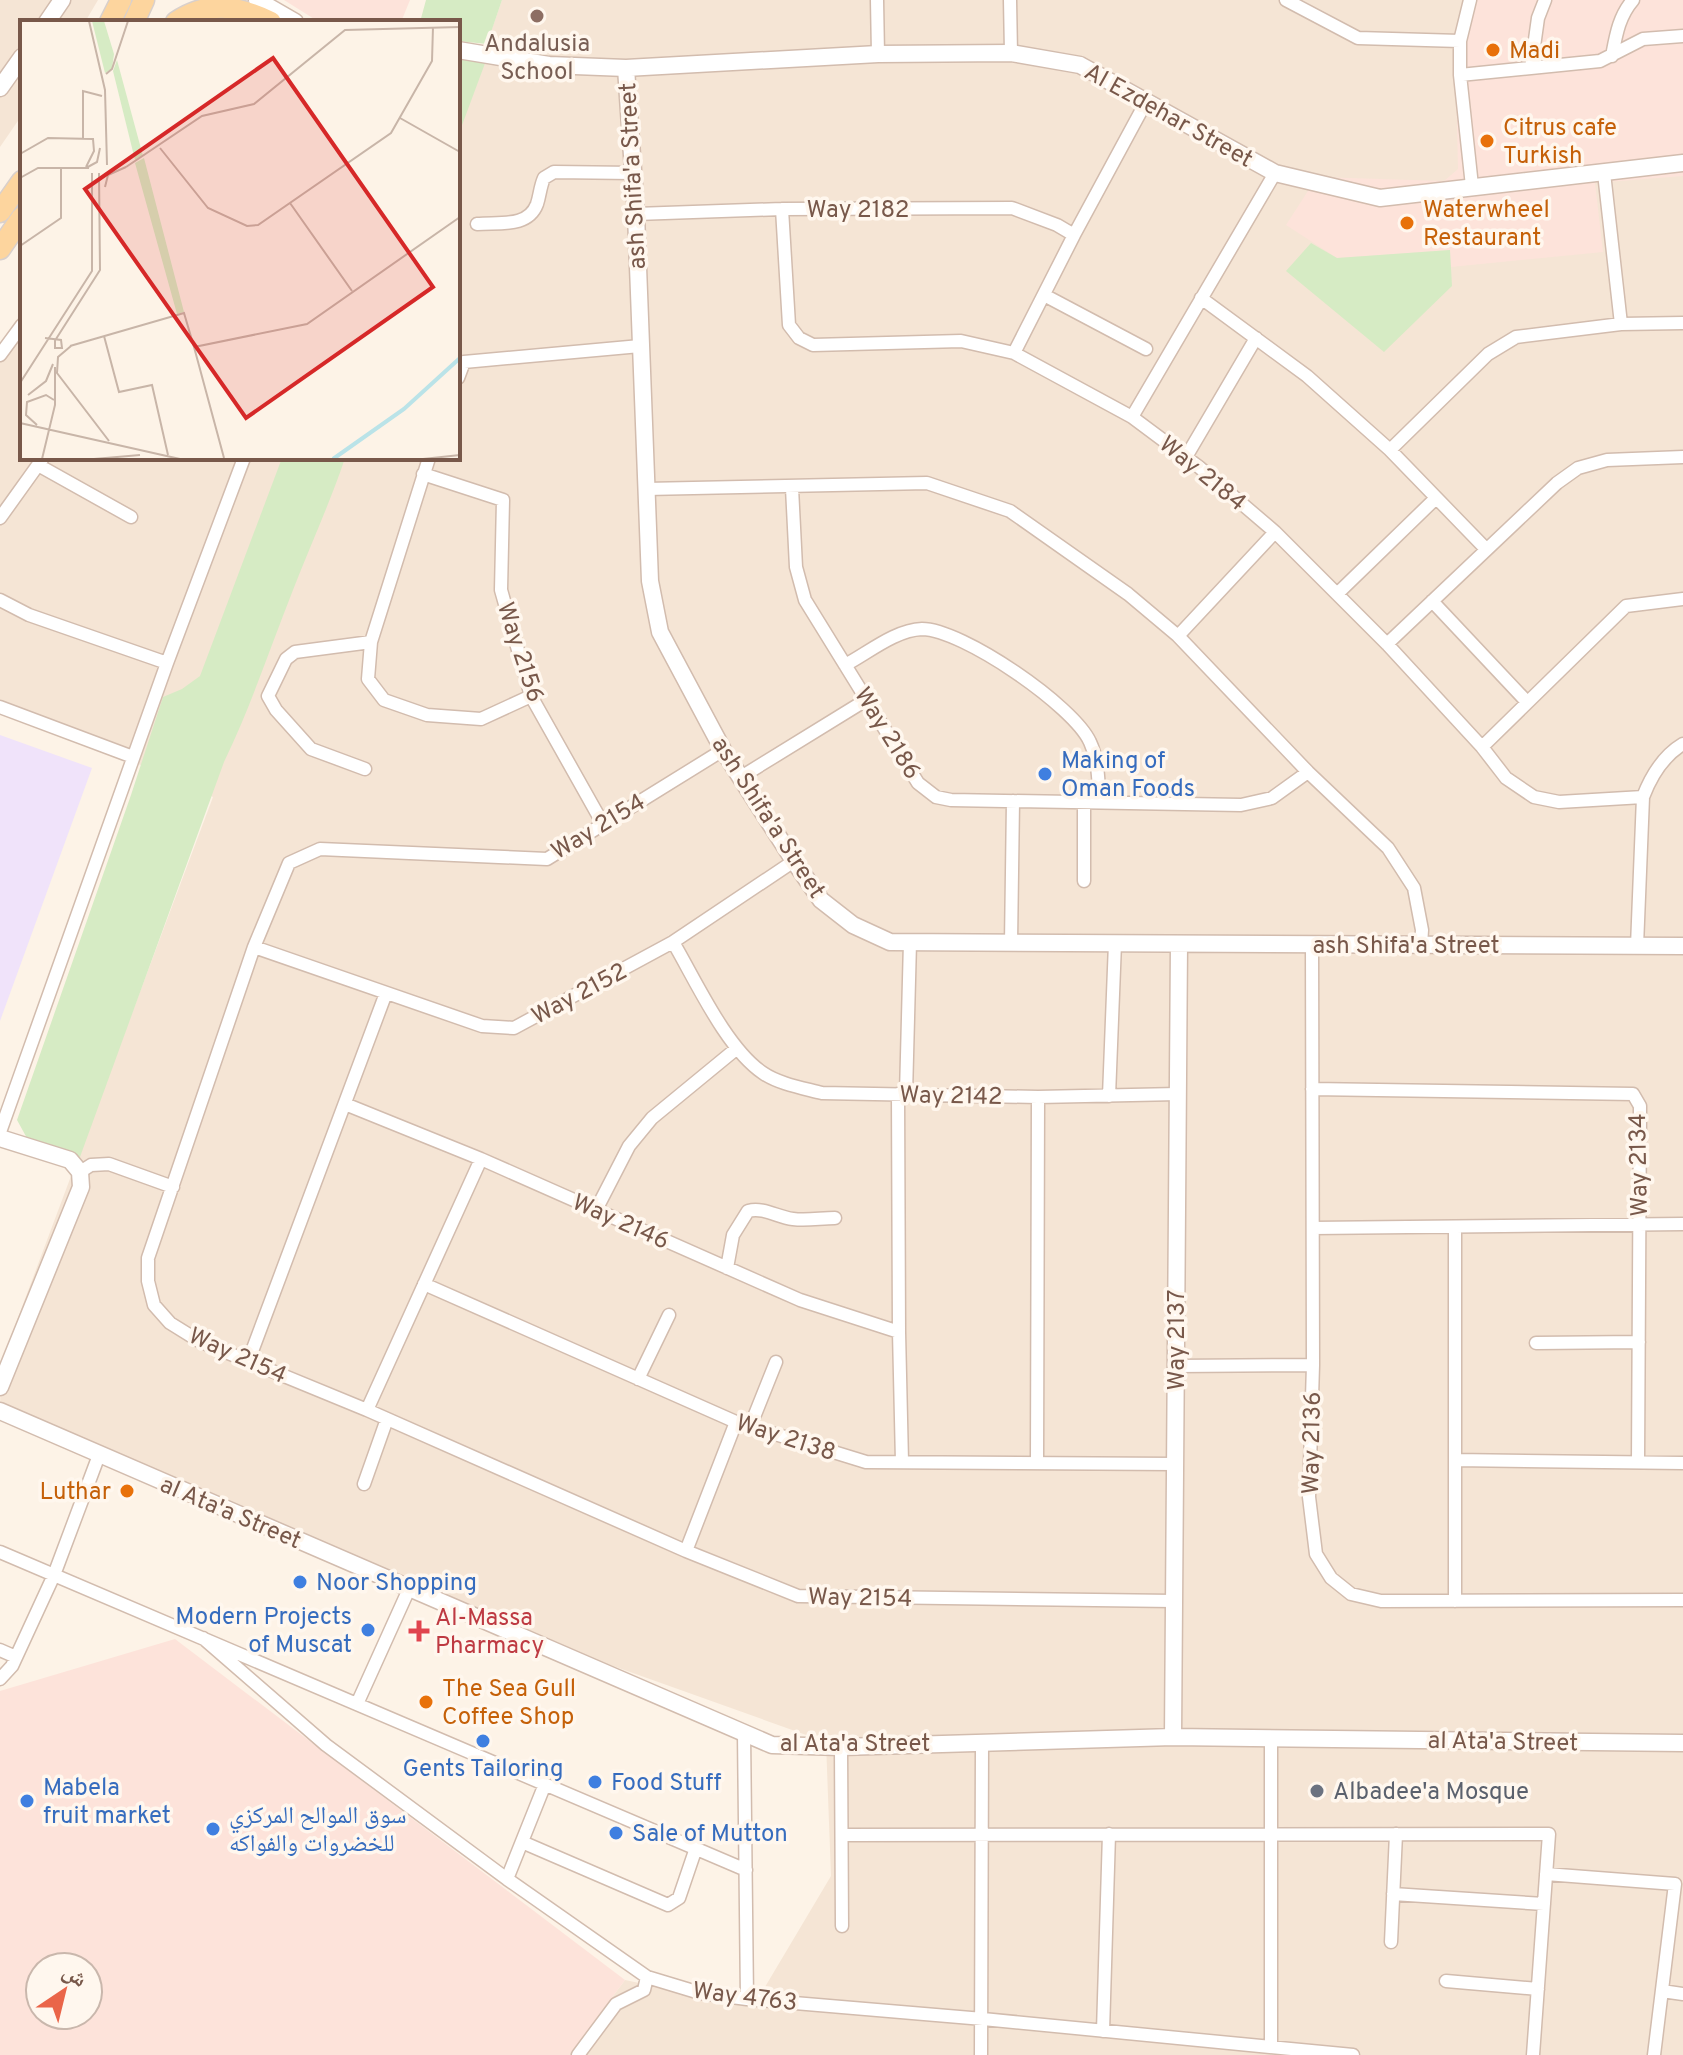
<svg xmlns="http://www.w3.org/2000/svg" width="1683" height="2055" font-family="Overpass,'Noto Naskh Arabic',sans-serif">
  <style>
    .residential { fill: #f5e5d5 }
    .commercial { fill: #fde3da; fill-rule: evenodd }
    .education { fill: #f0e3fa }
    .green { fill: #d6ebc4 }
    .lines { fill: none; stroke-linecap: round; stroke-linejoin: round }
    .minor-casing { stroke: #d2bcae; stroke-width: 15 }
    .tertiary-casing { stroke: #d2bcae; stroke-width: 19 }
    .primary-casing { stroke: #d9d0cc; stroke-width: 23 }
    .minor { stroke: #fff; stroke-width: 12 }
    .tertiary { stroke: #fff; stroke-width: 16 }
    .primary { stroke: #fdd59e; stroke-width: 20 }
    .education-dot { fill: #8d6e63; stroke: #fff7ee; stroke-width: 3 }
    .food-dot { fill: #e8710a; stroke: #fff7ee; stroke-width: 3 }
    .shop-dot { fill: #3f7fe0; stroke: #fff7ee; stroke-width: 3 }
    .health-dot { fill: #e0444e; stroke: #fff7ee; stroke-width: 3 }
    .worship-dot { fill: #6b7280; stroke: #fff7ee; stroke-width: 3 }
    .labels { text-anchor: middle; stroke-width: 7; stroke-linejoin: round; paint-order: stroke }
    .education-label { font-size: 24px; fill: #785e54; stroke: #fff7ee }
    .food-label { font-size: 24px; fill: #c56008; stroke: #fff7ee; text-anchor: start }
    .street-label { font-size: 24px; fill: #78584a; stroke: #fff7ee }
    .shop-label { font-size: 24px; fill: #366cbe; stroke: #fff7ee; text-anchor: start }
    .health-label { font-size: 24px; fill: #be3a42; stroke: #fff7ee; text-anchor: start }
    .worship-label { font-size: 24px; fill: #5b616d; stroke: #fff7ee; text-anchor: start }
    .inset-river { fill: none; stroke: #bae3e8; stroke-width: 4 }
    .inset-road { fill: none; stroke: #c8b5a8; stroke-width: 2 }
    .view { fill: #d62828; fill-opacity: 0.15; stroke: #d62828; stroke-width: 4 }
    .inset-edge { fill: none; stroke: #78584a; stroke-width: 4 }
  </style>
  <rect width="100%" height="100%" fill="#fdf3e7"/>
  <path class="residential" d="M 0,0 L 98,0 L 85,22 L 22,22 L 22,115 L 0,147 Z
    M 502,0 L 1683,0 L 1683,2055 L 569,2055 L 625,1980 L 753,2007 L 831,1876 L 826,1742 L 532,1637 L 0,1410 L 1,1363 L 213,797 L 0,703 L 0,344 L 22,313 L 22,458 L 458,458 L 458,126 Z"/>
  <path class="commercial" d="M 284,0 L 410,0 L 401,22 L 319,22 Z
    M 1463,0 L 1683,0 L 1683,176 L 1595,183 L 1603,252 L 1451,267 L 1449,250 L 1337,258 L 1286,225 L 1317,177 L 1444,181 L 1458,169 L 1455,37 Z
    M 175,1639 L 625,1980 L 569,2055 L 0,2055 L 0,1691 ZM 88,1967 L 88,2015 L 40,2015 L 40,1967 Z"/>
  <path class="education" d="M 0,735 L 92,768 L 0,1021 Z"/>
  <path class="green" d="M 426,0 L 502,0 L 487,44 L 458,41 L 458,22 L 420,22 Z
    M 458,55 L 487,58 L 458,136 Z
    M 1311,243 L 1337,258 L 1450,250 L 1452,286 L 1384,352 L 1286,271 Z
    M 282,458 L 345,458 C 330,503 310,546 293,590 C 270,648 251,706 224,762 L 80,1157 L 28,1140 L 17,1120 L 131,795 L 163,697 L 182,689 L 200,676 Z"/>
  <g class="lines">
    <defs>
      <path id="minor" d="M 877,0 L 878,54
        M 1010,0 L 1011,53
        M 1286,0 L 1358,38 L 1460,41
        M 1470,0 L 1460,41 L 1460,75 L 1472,186
        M 1612,56 C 1616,35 1619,16 1633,0
        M 1531,68 L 1538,18 L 1545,0
        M 1460,75 L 1600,61 L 1643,39 L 1683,36
        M 1604,173 L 1621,324
        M 782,209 L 789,325 L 799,338 L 813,345 L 961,341 L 1014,353 L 1132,417 L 1199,467 L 1275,532 L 1387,644 L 1482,747 L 1506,778 L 1534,797 L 1559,802 L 1643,797
        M 636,214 L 782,209 L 1012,208 L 1057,225 L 1074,235
        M 477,224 C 499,222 528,228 537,204 C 540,195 540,187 544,178 L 554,172 L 633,173
        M 1044,295 L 1146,349
        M 1201,298 L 1307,376 L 1390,450 L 1486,549
        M 1014,353 L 1074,235 L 1147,100
        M 0,355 L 22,325
        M 458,378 L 464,362 L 640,346
        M 1132,417 L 1275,173
        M 1390,450 L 1488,354 L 1516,337 L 1621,324 L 1683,323
        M 1186,457 L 1256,338
        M 429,458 L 371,642 L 368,679 L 384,700 L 427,715 L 481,719 L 531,696
        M 38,465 L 131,517
        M 423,474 L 503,500 L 501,590 L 531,696 L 603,824
        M 792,488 L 796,567 L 805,600 L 918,783 L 936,797 L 951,800 L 1241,805 L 1272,798 L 1308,772
        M 646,489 L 927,483 L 1010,511 L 1128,594 L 1178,636 L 1308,772 L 1388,848 L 1414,888 L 1422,930 L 1421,945
        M 0,518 L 43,458
        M 1337,594 L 1436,498
        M 0,600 L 29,615 L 167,663
        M 1432,601 L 1527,702
        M 1178,636 L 1275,532
        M 1387,644 L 1557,483 L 1578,468 L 1607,460 L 1683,457
        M 845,665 C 868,653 895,630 922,629 C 962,629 1074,706 1090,742 C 1099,761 1098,782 1100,802
        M 0,707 L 133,757
        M 1482,747 L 1626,606 L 1683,599
        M 723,750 L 547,859 L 320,849 L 289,863 L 254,947 L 148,1258 L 148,1281 L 154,1305 L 170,1323 L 199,1341 L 367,1410 L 686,1551 L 798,1596 L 1174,1601
        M 365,769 L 311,749 L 276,710 L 268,696 L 286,659 L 295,652 L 371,642
        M 741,777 L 866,700
        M 1084,802 L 1084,881
        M 673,942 C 696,981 726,1048 763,1073 C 779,1084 803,1088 822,1093 L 1038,1097 L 1178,1094
        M 1011,943 L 1013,801
        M 1312,944 L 1313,1365 L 1309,1497 L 1316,1554 L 1331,1578 L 1351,1594 L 1381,1601 L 1683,1600
        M 1637,946 L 1643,797 C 1651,776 1663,756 1683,744
        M 254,947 L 482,1026 L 514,1028 L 673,942 L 794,861
        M 1312,1089 L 1633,1094 L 1640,1106 L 1638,1462
        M 898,1094 L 899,1332 L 902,1462
        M 906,1094 L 910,942
        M 1109,1096 L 1115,943
        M 345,1104 L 481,1159 L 800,1300 L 899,1332
        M 0,1132 L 167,663 L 244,458
        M 80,1172 L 91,1165 L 109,1164 L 173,1187
        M 596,1210 L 629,1146 L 652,1118 L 736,1049
        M 1455,1227 L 1455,1460
        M 1313,1228 L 1683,1224
        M 727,1268 L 733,1235 L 748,1211 C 764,1207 777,1217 793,1219 C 807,1221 821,1218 835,1218
        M 424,1284 L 736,1422 L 866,1462 L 1175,1464
        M 1536,1343 L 1639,1342
        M 248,1362 L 386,993
        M 1176,1366 L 1313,1365
        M 638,1379 L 669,1315
        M 367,1410 L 481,1159
        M 750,1427 L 776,1362
        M 1037,1463 L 1038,1097
        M 364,1484 L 387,1419
        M 686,1551 L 736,1422
        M 0,1552 L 746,1870
        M 1455,1601 L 1455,1460 L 1683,1463
        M 203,1638 L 326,1745 L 507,1879 L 647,1977 L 700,1993 L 747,1999 L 983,2019 L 1353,2055
        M 0,1650 L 16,1657
        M 0,1679 L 12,1666 L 54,1575 L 99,1455
        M 357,1704 L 409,1589
        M 744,1733 L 747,1999
        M 841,1747 L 842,1926
        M 843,1835 L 1549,1834 L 1533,2055
        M 522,1842 L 668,1905 L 679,1898 L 696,1848
        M 1546,1874 L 1675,1884 L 1654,2055
        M 507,1879 L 545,1784
        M 1393,1894 L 1544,1904
        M 1391,1942 L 1396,1834
        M 1446,1981 L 1538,1989
        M 1662,1991 L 1683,1994
        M 1103,2031 L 1109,1834
        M 1271,2047 L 1271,1738
        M 578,2055 L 616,2004 L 644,1990 L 647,1977
        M 981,2055 L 982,1743"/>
      <path id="tertiary" d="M 257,0 L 295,22
        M 47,22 L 62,0
        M 458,50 L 549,65 L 626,68 L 878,54 L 1011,53 L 1080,65 L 1275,173 L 1380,198 L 1683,163
        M 626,68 L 636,214 L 650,581 L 660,632 L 723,750 L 794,861 L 821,900 L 853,925 L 890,942 L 1683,946
        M 0,88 L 22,57
        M 0,1138 L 70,1160 L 80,1172 L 81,1187 L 0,1387
        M 0,1411 L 772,1745 L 841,1747 L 1173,1737 L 1683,1743
        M 1173,1737 L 1179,944"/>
      <path id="primary" d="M 110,22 L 121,0
        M 134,22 L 144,0
        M 176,22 C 208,0 238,6 271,22
        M 0,212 L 22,181
        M 0,249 L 22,217"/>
    </defs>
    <use href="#minor" class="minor-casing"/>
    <use href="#tertiary" class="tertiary-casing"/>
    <use href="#primary" class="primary-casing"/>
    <use href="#minor" class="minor"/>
    <use href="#tertiary" class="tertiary"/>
    <use href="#primary" class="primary"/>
  </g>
  <circle class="education-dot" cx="537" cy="16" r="8"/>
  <g class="food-dot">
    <circle cx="1493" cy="50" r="8"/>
    <circle cx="1487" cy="141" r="8"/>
    <circle cx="1407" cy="223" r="8"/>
    <circle cx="127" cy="1491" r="8"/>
    <circle cx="426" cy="1702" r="8"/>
  </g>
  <g class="shop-dot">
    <circle cx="1045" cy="774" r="8"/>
    <circle cx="300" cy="1582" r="8"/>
    <circle cx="368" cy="1630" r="8"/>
    <circle cx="483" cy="1741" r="8"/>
    <circle cx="595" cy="1782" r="8"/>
    <circle cx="27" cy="1801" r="8"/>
    <circle cx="213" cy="1829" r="8"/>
    <circle cx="616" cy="1833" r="8"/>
  </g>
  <path class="health-dot" d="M415 1619h8v8h8v8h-8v8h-8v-8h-8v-8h8z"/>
  <circle class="worship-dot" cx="1317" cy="1791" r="8"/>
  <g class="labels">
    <g class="education-label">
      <text x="537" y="51">Andalusia<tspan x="537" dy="28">School</tspan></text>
    </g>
    <g class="food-label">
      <text x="1509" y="58">Madi</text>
      <text x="1503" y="135">Citrus cafe<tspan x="1503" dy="28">Turkish</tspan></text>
      <text x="1423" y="217">Waterwheel<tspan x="1423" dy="28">Restaurant</tspan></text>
      <text x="111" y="1499" text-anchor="end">Luthar</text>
      <text x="442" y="1696">The Sea Gull<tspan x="442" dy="28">Coffee Shop</tspan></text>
    </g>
    <g class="street-label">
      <text transform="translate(1169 115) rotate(29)" y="8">Al Ezdehar Street</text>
      <text transform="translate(632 176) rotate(-93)" y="8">ash Shifa'a Street</text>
      <text x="858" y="217">Way 2182</text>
      <text transform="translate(1203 473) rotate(39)" y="8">Way 2184</text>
      <text transform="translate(521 652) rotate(72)" y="8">Way 2156</text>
      <text transform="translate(888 733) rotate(58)" y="8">Way 2186</text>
      <text transform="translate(769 817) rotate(57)" y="8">ash Shifa'a Street</text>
      <text transform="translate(598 826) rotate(-31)" y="8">Way 2154</text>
      <text x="1406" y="953">ash Shifa'a Street</text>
      <text transform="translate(579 993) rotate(-28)" y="8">Way 2152</text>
      <text transform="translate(951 1095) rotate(1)" y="8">Way 2142</text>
      <text transform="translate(1638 1165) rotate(-91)" y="8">Way 2134</text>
      <text transform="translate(621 1221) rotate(24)" y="8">Way 2146</text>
      <text transform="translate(1176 1340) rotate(-90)" y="8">Way 2137</text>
      <text transform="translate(238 1355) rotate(24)" y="8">Way 2154</text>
      <text transform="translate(786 1437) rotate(18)" y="8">Way 2138</text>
      <text transform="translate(1311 1443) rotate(-89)" y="8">Way 2136</text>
      <text transform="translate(231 1512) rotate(23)" y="8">al Ata'a Street</text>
      <text transform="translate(860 1597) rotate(1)" y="8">Way 2154</text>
      <text transform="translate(1503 1741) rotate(1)" y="8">al Ata'a Street</text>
      <text x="855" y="1751">al Ata'a Street</text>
      <text transform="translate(745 1996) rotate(7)" y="8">Way 4763</text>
    </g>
    <g class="shop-label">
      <text x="1061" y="768">Making of<tspan x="1061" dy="28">Oman Foods</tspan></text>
      <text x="316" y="1590">Noor Shopping</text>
      <text x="352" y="1624" text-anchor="end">Modern Projects<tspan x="352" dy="28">of Muscat</tspan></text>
      <text x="483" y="1776" text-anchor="middle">Gents Tailoring</text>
      <text x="611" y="1790">Food Stuff</text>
      <text x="43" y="1795">Mabela<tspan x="43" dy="28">fruit market</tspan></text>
      <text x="229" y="1823">سوق الموالح المركزي<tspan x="229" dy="28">للخضروات والفواكه</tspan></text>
      <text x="632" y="1841">Sale of Mutton</text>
    </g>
    <g class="health-label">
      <text x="435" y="1625">Al-Massa<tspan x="435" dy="28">Pharmacy</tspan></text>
    </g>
    <g class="worship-label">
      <text x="1333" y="1799">Albadee'a Mosque</text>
    </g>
  </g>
  <g transform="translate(20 20)">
    <rect width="440" height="440" fill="#fdf3e7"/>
    <path d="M 72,1 L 84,1 L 94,34 L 92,49 L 85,53 ZM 97,40 L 123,136 L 115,140 L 93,51 ZM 124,138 L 164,292 L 157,294 L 115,143 Z" fill="#d6ebc4"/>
    <path class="inset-river" d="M 313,439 L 384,389 L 440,338"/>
    <path class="inset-road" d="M 69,1 L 85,70 L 87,145M 86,54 L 92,49 L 108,1M 380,98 L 440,132M 63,119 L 63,71 L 82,76M 140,128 L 188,188 L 227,206 L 238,205 L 371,113 L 412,41 L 413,7M 0,134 L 28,118 L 73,119 L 74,131 L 66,147M 106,147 L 182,96 L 234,84 L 325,10 L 440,7M 66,148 L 77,142 L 80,128M 0,158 L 18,148 L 69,148M 85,167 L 88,155 L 106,147M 270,183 L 332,271M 0,226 L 41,198 L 41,148M 84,316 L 99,372 L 132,365 L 148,435M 25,318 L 41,320 L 42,328 L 35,328 L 35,320M 36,319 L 80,250 L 79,153M 50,326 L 164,293 L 174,327 L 287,304 L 440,197M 51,326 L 38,337 L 37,353 L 89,421M 174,327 L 204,438M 0,363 L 72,251 L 72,153M 8,375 L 26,361 L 33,344M 0,403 L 160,439M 17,405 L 6,395 L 7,382 L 26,375 L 34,380M 22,439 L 35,385 L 35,347M 74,439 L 120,435M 403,439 L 440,435"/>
    <path class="view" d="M 253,38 L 413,267 L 226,398 L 65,169 Z"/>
    <rect width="440" height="440" class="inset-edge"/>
  </g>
  <g transform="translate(64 1991) rotate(35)"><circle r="38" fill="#fff7ee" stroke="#c9b7ac" stroke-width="2"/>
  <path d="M0-6L14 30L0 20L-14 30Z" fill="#ea6549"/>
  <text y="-12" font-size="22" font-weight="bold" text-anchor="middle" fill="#78584a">ش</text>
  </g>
</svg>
